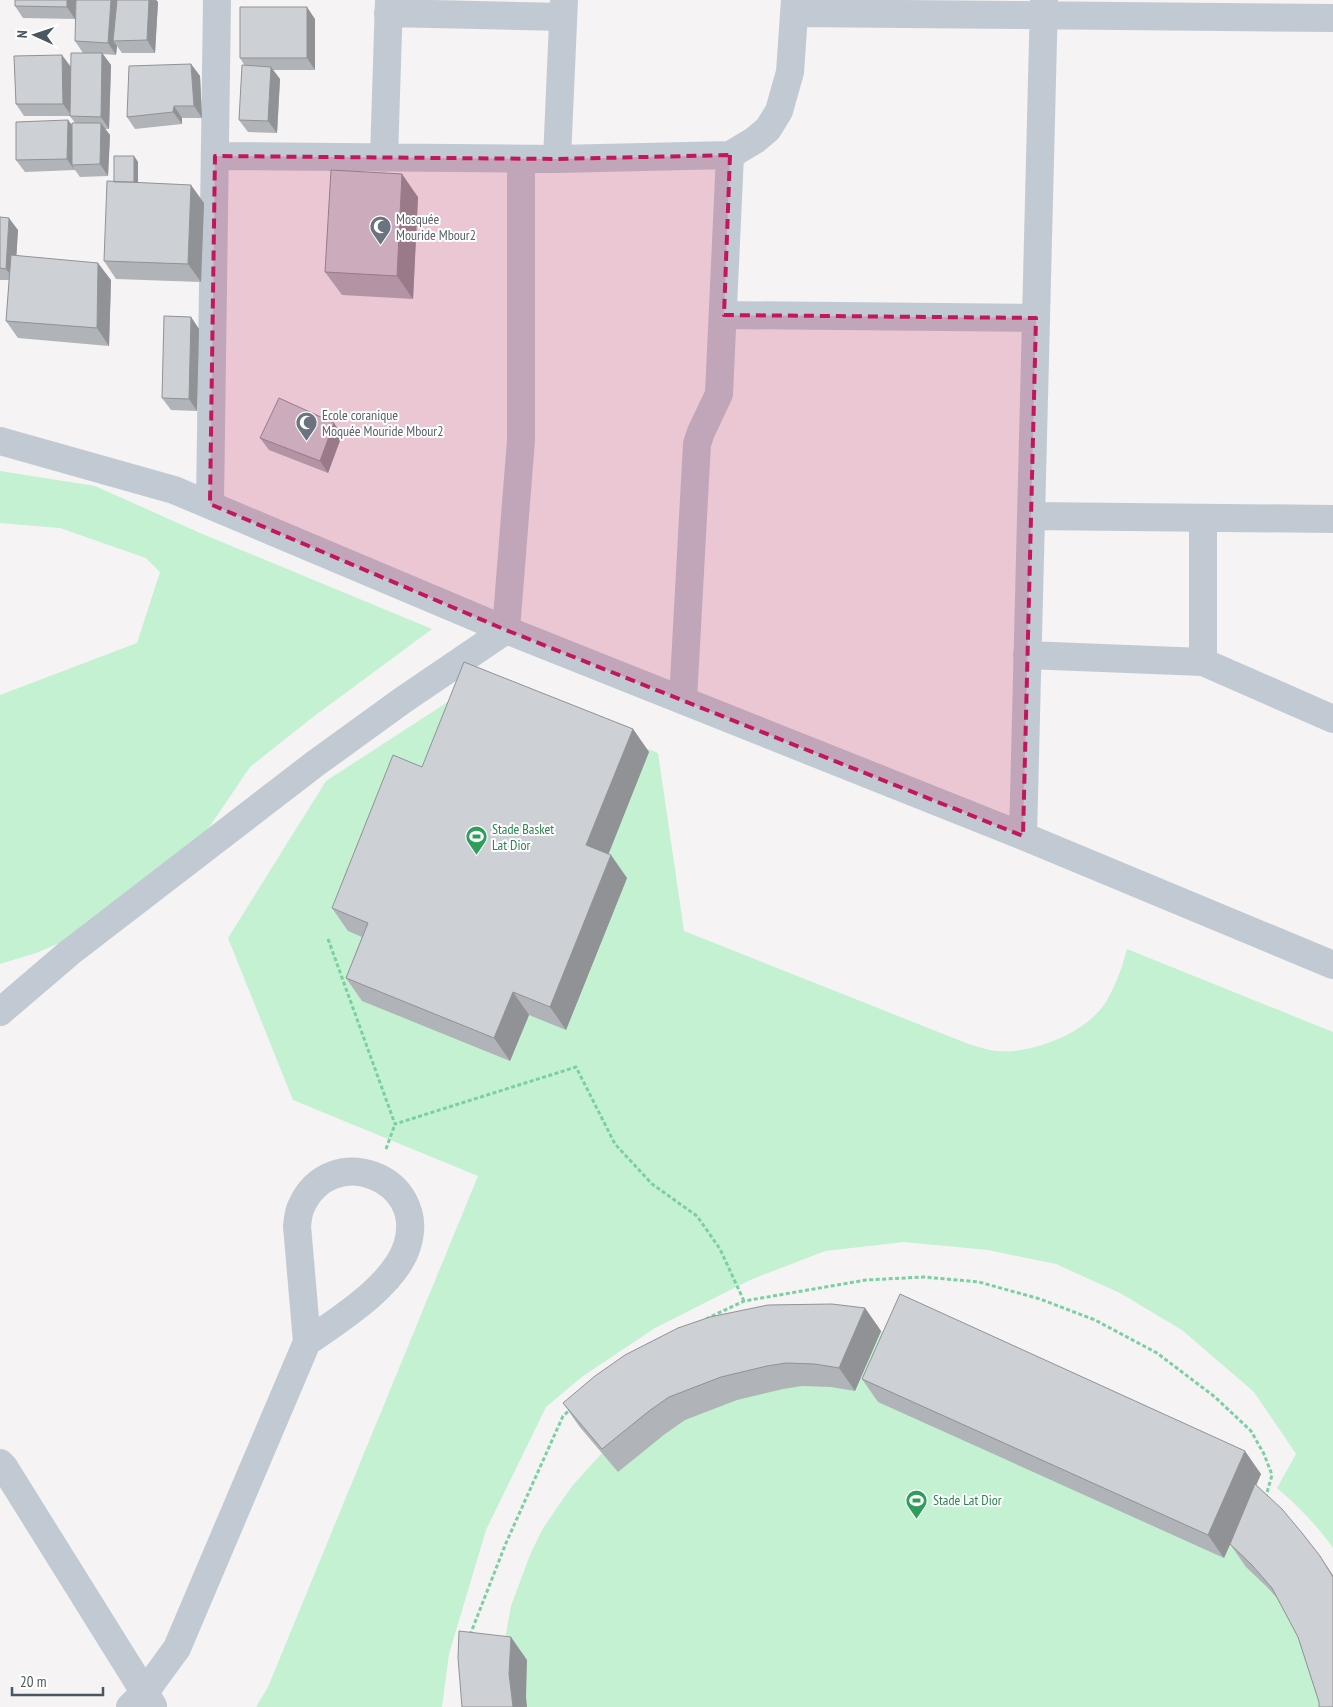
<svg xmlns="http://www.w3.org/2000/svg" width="1333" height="1707" font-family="'PT Sans Narrow',sans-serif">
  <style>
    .green { fill: #c3f1d2 }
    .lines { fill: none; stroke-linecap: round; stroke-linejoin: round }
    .path { stroke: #7ad0a1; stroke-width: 3; stroke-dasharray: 4 2.5; stroke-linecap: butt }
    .minor { stroke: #c1cad2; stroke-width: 28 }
    .wall { fill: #b0b3b7 }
    .shaded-wall { fill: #909295 }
    .building { fill: #cdd0d5; stroke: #909295 }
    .marked { fill: #c2185b; fill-opacity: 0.2; stroke: #c2185b; stroke-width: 4; stroke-dasharray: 10 6; stroke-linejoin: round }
    .labels { text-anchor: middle; stroke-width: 4; stroke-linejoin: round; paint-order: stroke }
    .worship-label { font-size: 14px; fill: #5b616d; stroke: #fff; text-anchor: start }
    .leisure-label { font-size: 14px; fill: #27864d; stroke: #fff; text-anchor: start }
  </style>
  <rect width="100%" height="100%" fill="#f5f3f3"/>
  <path class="green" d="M 0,471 L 95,486 L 200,533 L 432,629 L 313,717 L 250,767 L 210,826 L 151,888 L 108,923 L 36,953 L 0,964 L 0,695 L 137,643 L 160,572 L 146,558 L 60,528 L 0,523 Z
    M 480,681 L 658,753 L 684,931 L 971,1045 C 980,1047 989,1051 998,1051 C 1033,1054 1086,1033 1106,1002 C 1116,985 1122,968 1127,949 L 1333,1032 L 1333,1548 C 1317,1525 1298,1506 1277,1488 L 1296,1454 L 1254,1392 L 1182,1330 L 1120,1293 L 1056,1264 L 988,1250 L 904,1242 L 825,1251 L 750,1280 L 655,1328 L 583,1376 L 546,1407 L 486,1530 L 449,1654 L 442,1707 L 256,1707 L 268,1687 L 478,1176 L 293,1100 L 228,938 L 326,781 Z
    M 916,1317 L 1261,1474 L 1252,1496 L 1333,1707 L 476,1707 L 502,1656 L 511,1606 L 530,1555 L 542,1530 L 558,1506 L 573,1485 L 602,1453 L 579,1426 L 611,1399 L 881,1331 L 906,1340 Z"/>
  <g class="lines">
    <path class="path" d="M 328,939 L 395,1124 L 576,1067 L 615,1144 L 652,1184 L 697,1216 L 720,1249 L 744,1301
      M 386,1149 L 395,1124
      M 706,1319 L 744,1301 L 866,1280 L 924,1277 L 979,1282 L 1040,1299 L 1095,1320 L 1157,1353 L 1215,1397 L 1251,1431 L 1264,1454 L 1272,1475 L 1266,1496
      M 470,1635 L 506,1543 L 563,1416 L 571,1409"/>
    <path class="minor" d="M 388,13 L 563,17
      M 794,13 L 1333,18
      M 215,156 L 557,159 L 730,155 L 755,140 L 768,129 L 779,111 L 790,72 L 795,0
      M 384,158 L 389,0
      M 557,159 L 564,0
      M 724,315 L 1036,318
      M 0,441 L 174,490 L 506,630 L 1023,836 L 1333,965
      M 210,504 L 217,0
      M 1031,516 L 1333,519
      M 1203,518 L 1203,662
      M 1027,655 L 1203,662 L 1333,719
      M 683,700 L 697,444 L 701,432 L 719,394 L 730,155
      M 1023,836 L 1044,0
      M 0,1012 L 69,953 L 316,763 L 403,700 L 506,630 L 521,440 L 521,159
      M 0,1463 L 4,1467 L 153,1706
      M 130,1707 L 145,1692 L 177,1648 L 307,1342 L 297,1226 C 298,1220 298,1213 301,1207 C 330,1140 429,1177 407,1246 C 395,1285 339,1320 307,1342"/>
  </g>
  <path class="wall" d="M 15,0 L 76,0 L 75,19 L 23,18 L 15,6 Z
    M 149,0 L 156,0 L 158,2 L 155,53 L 122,53 L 117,46 L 116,55 L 103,54 L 111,65 L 109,129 L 105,129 L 110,135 L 108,176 L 80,177 L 75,170 L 25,172 L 16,160 L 68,120 L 72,125 L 75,123 L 70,116 L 24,116 L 16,104 L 71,67 L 83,53 L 75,41 Z
    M 315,19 L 315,70 L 273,70 L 280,79 L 277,133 L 248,132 L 239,120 L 245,66 L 240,58 Z
    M 191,64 L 200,76 L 202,118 L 182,118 L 182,124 L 135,129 L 127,117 Z
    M 134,156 L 138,162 L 138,183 L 204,203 L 201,282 L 116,279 L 104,261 Z
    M 418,197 L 413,299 L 342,295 L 325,272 Z
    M 0,217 L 18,230 L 16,255 L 111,280 L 109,346 L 18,338 L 6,321 L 9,280 L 0,280 Z
    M 191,317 L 199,329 L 197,411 L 171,410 L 162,398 Z
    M 342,435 L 328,473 L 269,450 L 260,438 Z
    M 633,729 L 649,752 L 608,854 L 627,878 L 566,1030 L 529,1015 L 510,1061 L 362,1001 L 346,978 L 362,937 L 348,931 L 332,908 Z
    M 865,1308 L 881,1331 L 855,1391 L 831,1387 L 802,1386 L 783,1389 L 737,1400 L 685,1420 L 665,1434 L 618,1472 L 579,1426 L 563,1403 Z
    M 862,1379 L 1261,1474 L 1256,1485 L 1320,1556 L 1333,1575 L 1333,1707 L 1319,1702 L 1298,1637 L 1277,1598 L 1267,1587 L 1246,1567 L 1230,1544 L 1233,1538 L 1224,1558 L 878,1402 Z"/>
  <path class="shaded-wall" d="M 67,0 L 76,0 L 75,19 L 67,7 Z
    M 111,0 L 120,0 L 113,41 L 117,46 L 116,55 L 108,43 Z
    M 149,0 L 156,0 L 158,2 L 155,53 L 147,40 Z
    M 307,7 L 315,19 L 315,70 L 307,58 Z
    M 102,53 L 111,65 L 109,129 L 101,117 Z
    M 62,55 L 71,67 L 72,116 L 63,104 Z
    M 191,64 L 200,76 L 202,118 L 194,106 Z
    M 271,67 L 280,79 L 277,133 L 268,121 Z
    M 174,106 L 182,118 L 182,124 L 173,112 Z
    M 68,120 L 77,132 L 72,165 L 75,171 L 67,159 Z
    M 101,123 L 110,135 L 108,176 L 100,164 Z
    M 134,156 L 138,162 L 138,190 L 134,184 Z
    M 402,174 L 418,197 L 413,299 L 397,276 Z
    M 191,185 L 204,203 L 201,282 L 188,264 Z
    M 9,218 L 18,230 L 15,281 L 6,269 Z
    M 98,263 L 111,280 L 109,346 L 97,328 Z
    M 191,317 L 199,329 L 197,411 L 189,399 Z
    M 334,423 L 342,435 L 328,473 L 320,461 Z
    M 633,729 L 649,752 L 603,868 L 586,845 Z
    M 611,855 L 627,878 L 566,1030 L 550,1007 Z
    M 513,992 L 529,1015 L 510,1061 L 494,1038 Z
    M 865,1308 L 881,1331 L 855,1391 L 839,1368 Z
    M 1245,1451 L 1261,1474 L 1224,1558 L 1208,1535 Z
    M 511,1637 L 527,1660 L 526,1697 L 527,1707 L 513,1707 L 509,1674 Z"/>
  <path class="building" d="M 15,0 L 67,0 L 67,7 L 15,6 Z
    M 76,0 L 111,0 L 108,43 L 75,41 Z
    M 117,0 L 149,0 L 147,40 L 113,41 Z
    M 240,7 L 307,7 L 307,58 L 240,58 Z
    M 71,53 L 102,53 L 101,117 L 70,116 Z
    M 62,55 L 63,104 L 16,104 L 14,56 Z
    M 191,64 L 194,106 L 174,106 L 173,112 L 127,117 L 129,66 Z
    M 242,65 L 271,67 L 268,121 L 239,120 Z
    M 68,120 L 67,159 L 16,160 L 16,122 Z
    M 72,123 L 101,123 L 100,164 L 72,165 Z
    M 114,156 L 134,156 L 134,182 L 114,182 Z
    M 331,170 L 402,174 L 397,276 L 325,272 Z
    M 107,181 L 191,185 L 188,264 L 104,261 Z
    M 0,217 L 9,218 L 6,269 L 0,268 Z
    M 11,255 L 98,263 L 97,328 L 6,321 Z
    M 164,316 L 191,317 L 189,399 L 162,398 Z
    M 279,398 L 334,423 L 320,461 L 260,438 Z
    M 464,662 L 633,729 L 586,845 L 611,855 L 550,1007 L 513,992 L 494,1038 L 346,978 L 368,923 L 332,908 L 393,755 L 422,767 Z
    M 900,1294 L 1245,1451 L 1208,1535 L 862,1379 Z
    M 832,1304 L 865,1308 L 839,1368 L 815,1364 L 786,1363 L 767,1366 L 721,1377 L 669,1397 L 649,1411 L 602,1449 L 563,1403 L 595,1376 L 625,1355 L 678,1328 L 710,1317 L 768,1305 Z
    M 1255,1484 L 1282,1509 L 1302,1533 L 1320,1556 L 1333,1577 L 1333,1707 L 1319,1707 L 1319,1702 L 1298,1637 L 1272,1588 L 1251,1564 L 1230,1544 Z
    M 459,1631 L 511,1637 L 509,1674 L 513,1707 L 462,1707 L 458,1658 Z"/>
  <path class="marked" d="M 730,155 L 724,315 L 1036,318 L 1023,836 L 506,630 L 210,504 L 215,156 L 557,159 Z"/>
  <defs>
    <symbol id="mosque-pin" viewBox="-11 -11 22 30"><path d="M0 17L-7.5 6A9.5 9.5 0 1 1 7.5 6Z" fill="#6b7280" stroke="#fff"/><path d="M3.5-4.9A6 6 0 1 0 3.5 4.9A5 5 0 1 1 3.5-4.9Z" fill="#fff"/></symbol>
    <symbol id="stadium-pin" viewBox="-11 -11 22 30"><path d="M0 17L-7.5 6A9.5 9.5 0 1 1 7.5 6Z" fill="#2e9e5b" stroke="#fff"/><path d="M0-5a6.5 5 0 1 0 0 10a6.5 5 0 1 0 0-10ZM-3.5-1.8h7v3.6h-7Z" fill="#fff"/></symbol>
  </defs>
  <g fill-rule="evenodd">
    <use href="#mosque-pin" x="368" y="214" width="25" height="34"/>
    <use href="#mosque-pin" x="294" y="410" width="25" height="34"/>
    <use href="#stadium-pin" x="464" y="824" width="25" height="34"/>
    <use href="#stadium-pin" x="904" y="1488" width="25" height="34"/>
  </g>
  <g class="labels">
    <g class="worship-label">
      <text x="396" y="224">Mosquée<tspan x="396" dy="16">Mouride Mbour2</tspan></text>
      <text x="322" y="420">Ecole coranique<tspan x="322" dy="16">Moquée Mouride Mbour2</tspan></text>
    </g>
    <g class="leisure-label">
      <text x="492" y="834">Stade Basket<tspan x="492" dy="16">Lat Dior</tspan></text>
      <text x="933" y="1505">Stade Lat Dior</text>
    </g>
  </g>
  <g transform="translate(35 35) rotate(273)" stroke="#ffffff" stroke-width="4" paint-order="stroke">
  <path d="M0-4L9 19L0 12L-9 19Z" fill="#4a5761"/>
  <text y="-8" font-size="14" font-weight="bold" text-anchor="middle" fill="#4a5761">N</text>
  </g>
  <path d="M12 1687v8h91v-8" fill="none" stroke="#4a5761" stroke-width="2.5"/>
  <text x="20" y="1687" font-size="15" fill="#4a5761" stroke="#ffffff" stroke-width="4" paint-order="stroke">20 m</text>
</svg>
